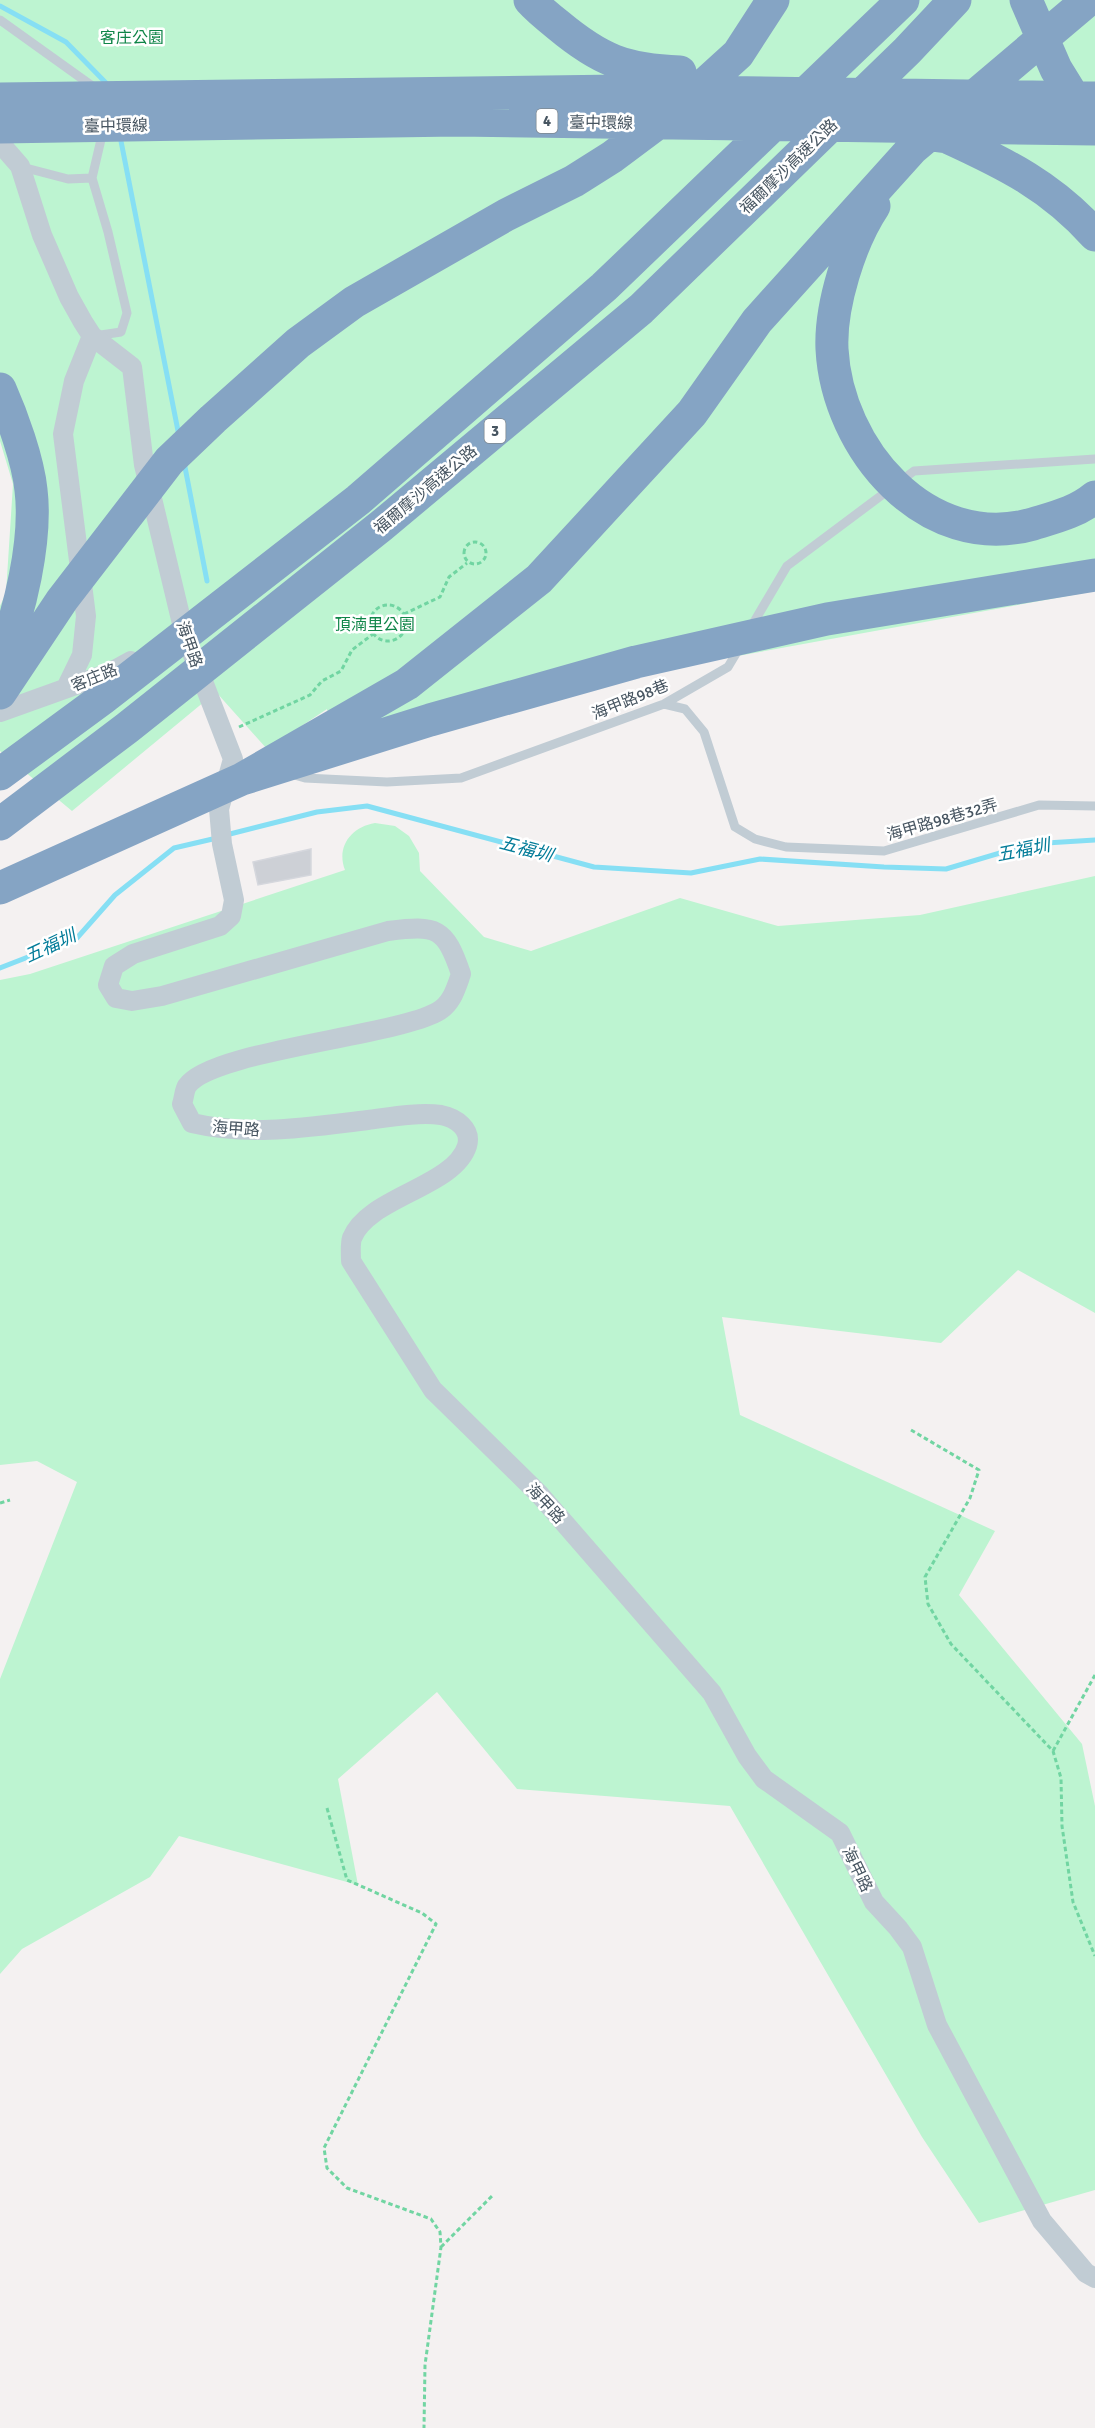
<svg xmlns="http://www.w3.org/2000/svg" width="1095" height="2428" font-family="Signika,'Noto Sans TC',sans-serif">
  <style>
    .green { fill: #bdf4d1 }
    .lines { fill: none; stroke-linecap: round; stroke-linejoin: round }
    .stream { stroke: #86dff4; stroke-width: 5 }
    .building { fill: #cdd0d6; stroke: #d5d7dd; stroke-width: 1.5 }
    .path { stroke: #71d5a2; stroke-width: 3; stroke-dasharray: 4.5 3; stroke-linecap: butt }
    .lane { stroke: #c1ccd4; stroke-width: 9 }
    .street { stroke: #c1ccd4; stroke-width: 20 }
    .highway { stroke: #85a4c4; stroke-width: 33 }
    .labels { text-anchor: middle; stroke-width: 5; stroke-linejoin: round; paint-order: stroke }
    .shield { fill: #fff; stroke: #7e8890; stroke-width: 1.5 }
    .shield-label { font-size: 15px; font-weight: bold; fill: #475561 }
    .park-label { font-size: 16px; fill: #0f8548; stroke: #fff }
    .street-label { font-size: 16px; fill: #475561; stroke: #fff }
    .water-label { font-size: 18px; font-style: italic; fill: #037c99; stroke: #fff }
  </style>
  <rect width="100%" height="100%" fill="#f4f1f1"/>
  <path class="green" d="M 0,0 L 1095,0 L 1095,591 L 589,683 L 336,762 L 327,709 L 267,749 L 216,692 L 72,811 L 0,751 L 0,606 L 6,593 L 13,484 L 0,441 Z
    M 375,823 L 395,826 L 409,836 L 419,853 L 420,871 L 484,937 L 531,951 L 680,898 L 778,926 L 920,915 L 1095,876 L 1095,1313 L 1018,1270 L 941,1343 L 722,1317 L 740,1415 L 995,1531 L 959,1595 L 1082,1744 L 1095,1806 L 1095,2190 L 979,2223 L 922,2137 L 730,1806 L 517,1789 L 437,1692 L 338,1779 L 358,1885 L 179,1836 L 150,1877 L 22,1949 L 0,1974 L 0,1679 L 77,1482 L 37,1461 L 0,1465 L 0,980 L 30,974 L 345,870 C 336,847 351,827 375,823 Z"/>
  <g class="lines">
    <path class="stream" d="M 0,6 L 66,42 L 109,86
      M 120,136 L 179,436
      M 184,462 L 207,581
      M 226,835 L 317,812 L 367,806 L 594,867 L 691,873 L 760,859 L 884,867 L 946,869 L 1030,844 L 1095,840
      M 0,968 L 77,938 L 115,895 L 174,848 L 217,838"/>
  </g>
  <path class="building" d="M 311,849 L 311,875 L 258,885 L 253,862 Z"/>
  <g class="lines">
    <path class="path" d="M464 553a11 11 0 1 1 22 0a11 11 0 1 1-22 0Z
      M370 623a18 18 0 1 1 36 0a18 18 0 1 1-36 0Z
      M 404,614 L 440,597 L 449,577 L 467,563
      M 239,727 L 310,695 L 322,681 L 341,671 L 352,650 L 373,634
      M 911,1430 L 979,1470 L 970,1498 L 925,1577 L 928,1604 L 951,1644 L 1053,1751 L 1061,1778 L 1062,1826 L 1073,1902 L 1095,1956
      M 0,1503 L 10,1500
      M 1053,1751 L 1095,1675
      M 327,1808 L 347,1880 L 422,1913 L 436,1924 L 324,2148 L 327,2168 L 347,2188 L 431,2219 L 440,2232 L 441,2247 L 425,2365 L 424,2428
      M 441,2247 L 494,2194"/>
    <path class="lane" d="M 0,20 L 95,88
      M 22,167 L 68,179 L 92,178
      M 94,336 L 121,332 L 127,313 L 108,232 L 92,178 L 103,131
      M 751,627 L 787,566 L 914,471 L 1095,459
      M 664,704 L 685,709 L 704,732 L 735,827 L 755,839 L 786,847 L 884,851 L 1039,805 L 1095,806
      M 291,774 L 305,778 L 387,782 L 461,778 L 664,704 L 728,667 L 740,647"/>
    <path class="street" d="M 0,143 L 20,166 L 42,235 L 69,297 L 83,322 L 92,336 L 132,367 L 144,465 L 184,632 L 233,759 L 219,809 L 222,844 L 234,900 L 231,916 L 220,926 L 133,954 L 114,966 L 108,985 L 116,998 L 132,1001 L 162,996 L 388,931 C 437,925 445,927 461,974 C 456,988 452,1004 437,1012 C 391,1037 210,1051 187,1086 C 184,1091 184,1099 182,1104 L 192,1123 C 251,1137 309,1127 368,1120 C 391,1117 418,1112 441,1115 C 456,1118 472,1129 467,1146 C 454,1187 368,1197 352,1238 C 350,1244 351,1254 351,1261 L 433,1390 L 540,1495 L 712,1693 L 747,1756 L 764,1779 L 840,1833 L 874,1902 L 898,1928 L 912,1947 L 937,2025 L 1042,2221 L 1086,2273 L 1095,2278
      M 66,688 L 82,655 L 86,616 L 63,434 L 74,381 L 92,336
      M 0,712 L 109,673 L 131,661"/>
    <path class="highway" d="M 530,0 C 538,9 548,17 558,25 C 600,60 625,70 680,72
      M 1026,0 L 1056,69 L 1082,111
      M 0,99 L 620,91 L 1095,98
      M 0,127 L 457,120 L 1095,129
      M 932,135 L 947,137 C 1006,164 1051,186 1095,235
      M 874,206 C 850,242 830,306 832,349 C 837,448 926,554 1033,524 C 1056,517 1077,512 1095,497
      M 0,389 C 12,416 28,460 31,490 C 37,540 20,614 0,660
      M 0,693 L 62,600 L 169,461 L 213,419 L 298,343 L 354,302 L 506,215 L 574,181 L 612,157 L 683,104 L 738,54 L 773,0
      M 0,774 L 102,699 L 358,500 L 604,287 L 903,0
      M 242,779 L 407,684 L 539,579 L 692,413 L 757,321 L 912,149 L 1088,0
      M 0,824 L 127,728 L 381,526 L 641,309 L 907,51 L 955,0
      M 0,888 L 242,779 L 430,720 L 636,662 L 827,619 L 1095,575"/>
  </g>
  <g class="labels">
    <g class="shield">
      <rect x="536.5" y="109" width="21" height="24" rx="4.5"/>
      <rect x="484.5" y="419" width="21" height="24" rx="4.5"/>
    </g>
    <g class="shield-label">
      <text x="547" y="126">4</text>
      <text x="495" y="436">3</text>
    </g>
    <g class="park-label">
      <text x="132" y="43">客庄公園</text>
      <text x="375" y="630">頂湳里公園</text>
    </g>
    <g class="street-label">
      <text transform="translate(601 122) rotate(1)" y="6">臺中環線</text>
      <text transform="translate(116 125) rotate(-1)" y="6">臺中環線</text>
      <text transform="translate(788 166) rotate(-44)" y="6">福爾摩沙高速公路</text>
      <text transform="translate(425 489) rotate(-40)" y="6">福爾摩沙高速公路</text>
      <text transform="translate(190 644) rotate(71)" y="6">海甲路</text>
      <text transform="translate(94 677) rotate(-22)" y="6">客庄路</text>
      <text transform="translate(630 699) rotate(-22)" y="6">海甲路98巷</text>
      <text transform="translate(942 819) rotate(-16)" y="6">海甲路98巷32弄</text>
      <text transform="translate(236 1128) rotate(4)" y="6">海甲路</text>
      <text transform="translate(546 1503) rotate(47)" y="6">海甲路</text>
      <text transform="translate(858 1869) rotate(64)" y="6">海甲路</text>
    </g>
    <g class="water-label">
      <text transform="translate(526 849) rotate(15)" y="6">五福圳</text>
      <text transform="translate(1023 850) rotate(-11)" y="6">五福圳</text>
      <text transform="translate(50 946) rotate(-25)" y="6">五福圳</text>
    </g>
  </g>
</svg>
